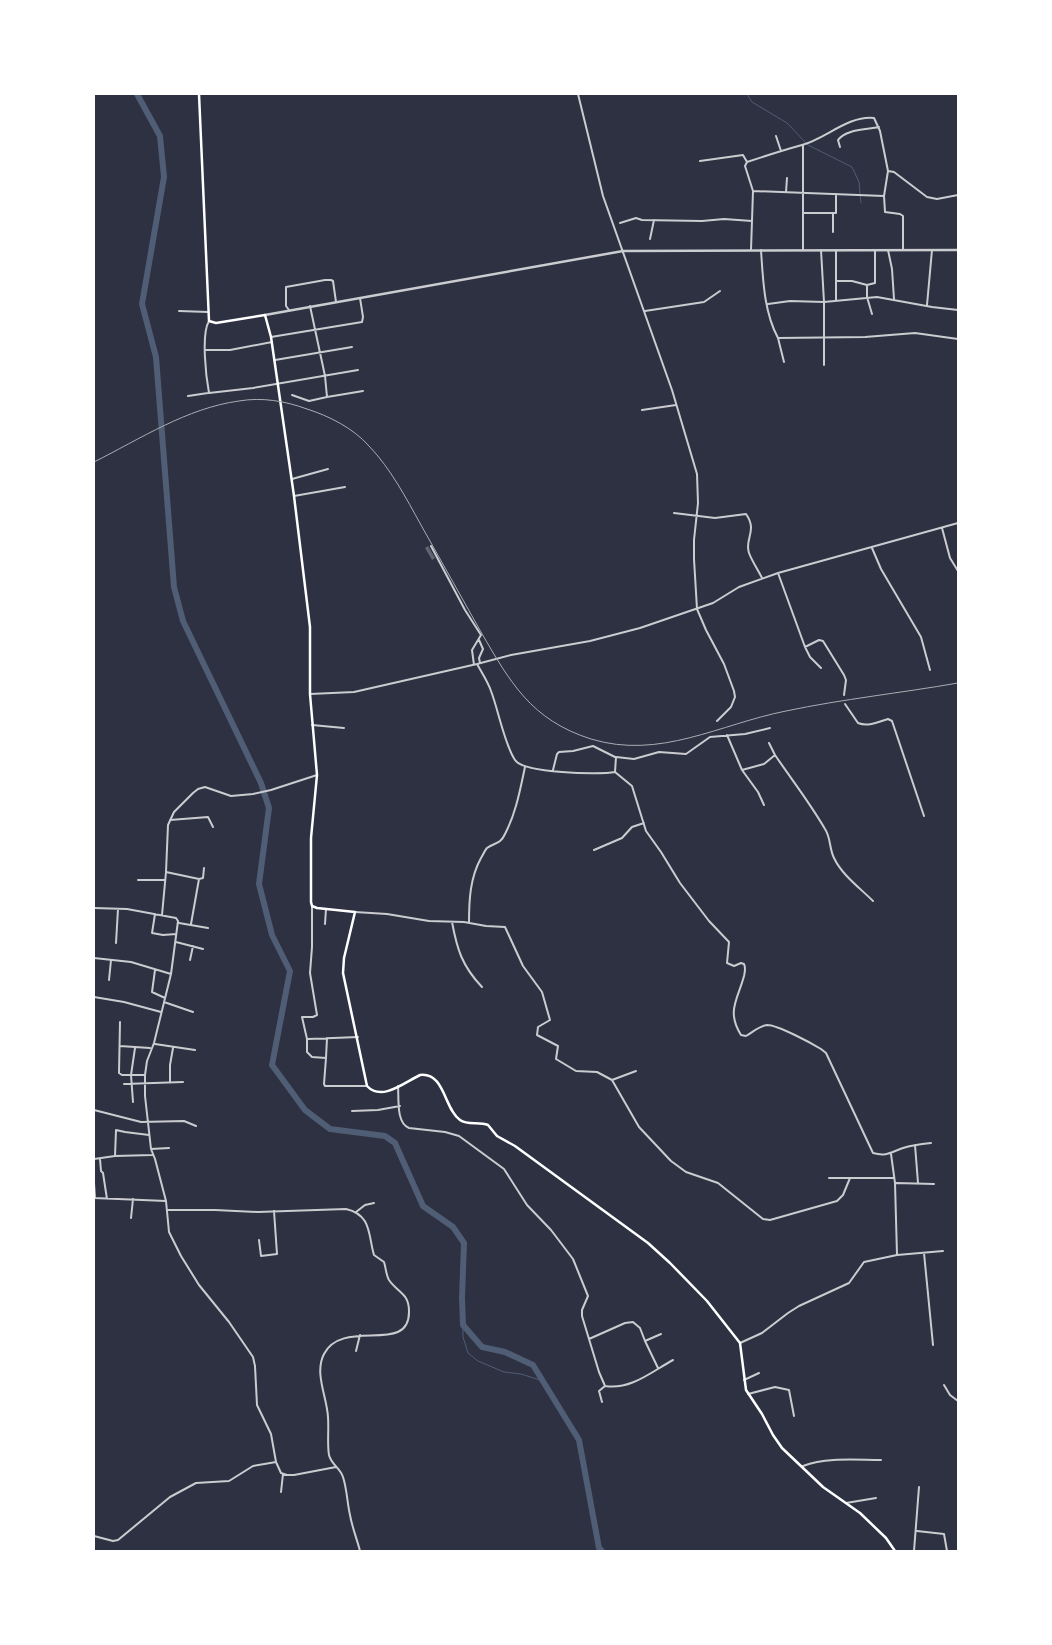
<svg xmlns="http://www.w3.org/2000/svg" width="1052" height="1645" font-family="Rubik,sans-serif">
  <style>
    .lines { fill: none; stroke-linecap: round; stroke-linejoin: round }
    .stream { stroke: #4f5d75; stroke-width: 1 }
    .river { stroke: #4f5d75; stroke-width: 6 }
    .building { fill: #626471 }
    .minor { stroke: #caccd0; stroke-width: 2 }
    .tertiary { stroke: #caccd0; stroke-width: 2.5 }
    .secondary { stroke: #fff; stroke-width: 2.5 }
    .rail { stroke: #abadb3; stroke-width: 1 }
  </style>
  <rect width="100%" height="100%" fill="#2d3142"/>
  <g class="lines">
    <path class="stream" d="M 747,94 L 752,102 L 787,123 L 808,145 L 852,167 L 859,182 L 861,203
      M 463,1325 L 463,1337 L 468,1353 L 478,1361 L 504,1372 L 521,1374 L 543,1381"/>
    <path class="river" d="M 137,94 L 160,136 L 164,177 L 142,304 L 156,357 L 174,587 L 183,621 L 261,783 L 269,808 L 259,884 L 272,935 L 290,971 L 272,1065 L 305,1110 L 330,1129 L 385,1136 L 395,1143 L 423,1206 L 453,1227 L 464,1243 L 462,1298 L 463,1325 L 482,1347 L 505,1352 L 533,1365 L 579,1440 L 599,1548 L 602,1551"/>
  </g>
  <path class="building" d="M 428,546 L 435,558 L 432,560 L 425,548 Z"/>
  <g class="lines">
    <path class="minor" d="M 578,94 L 603,196 L 672,390 L 697,474 L 698,503 L 694,540 L 694,559 L 697,609 L 706,630 L 724,664 L 734,691 L 735,697 L 731,707 L 717,721
      M 776,136 L 781,151
      M 803,145 L 803,250
      M 840,147 L 838,140 C 846,129 866,130 879,127
      M 700,161 L 743,155 L 747,162
      M 888,171 L 894,172 L 927,197 L 937,199 L 958,195
      M 753,191 L 884,196 L 885,212 L 900,214 L 903,216 L 903,250
      M 786,192 L 787,178
      M 803,213 L 836,213 L 836,194
      M 833,213 L 833,232
      M 620,223 L 636,218 L 642,220 L 702,221 L 724,219 L 752,221
      M 650,239 L 654,220
      M 751,250 L 753,191 L 745,166 L 747,162 C 765,156 784,150 802,145 C 825,139 849,115 874,118 L 880,131 L 888,171 L 884,196
      M 761,250 C 763,280 764,312 778,338 L 865,337 L 915,333 L 958,339
      M 821,250 L 824,302 L 824,365
      M 888,250 L 892,269 L 894,299
      M 837,281 L 852,281 L 867,285 L 867,297 L 872,314
      M 867,285 L 875,283 L 875,250
      M 836,301 L 836,251
      M 768,304 L 790,301 L 824,302 L 877,297 L 932,307 L 958,310
      M 927,305 L 932,250
      M 310,306 L 325,376 L 327,397 L 363,391
      M 289,310 L 286,306 L 286,287 L 325,280 L 331,280 L 333,281 L 336,302
      M 179,311 L 208,312
      M 645,311 L 704,302 L 720,291
      M 209,321 C 201,334 206,377 209,393 L 253,388 L 358,370
      M 271,337 L 362,322 L 363,317 L 360,298
      M 778,338 L 784,362
      M 205,350 L 230,350 L 272,342
      M 275,360 L 352,347
      M 292,395 L 309,401 L 327,397
      M 188,396 L 208,393
      M 642,410 L 676,405
      M 292,479 L 328,469
      M 294,496 L 345,487
      M 674,513 L 715,518 L 746,514 C 758,531 744,539 749,553 C 752,561 758,570 762,578
      M 942,528 L 950,558 L 958,571
      M 431,546 L 465,610 L 481,635 L 472,650 L 474,665
      M 872,548 L 881,569 L 921,637 L 930,670
      M 778,573 L 805,647 L 810,657 L 821,668
      M 479,640 L 483,649 L 479,658 L 480,663
      M 805,647 L 819,640 L 823,641 L 844,675 L 846,680 L 844,695
      M 477,664 C 482,673 488,682 491,691 C 498,709 505,746 515,760 C 523,773 599,775 615,772
      M 310,694 L 354,692 L 477,664 L 511,655 L 590,641 L 640,628 L 713,603 L 739,587 L 778,573 L 958,523
      M 845,704 L 858,723 C 868,727 878,722 888,719 L 892,721 L 924,816
      M 312,725 L 344,728
      M 770,728 L 745,734 L 710,737 L 686,754 L 659,752 L 634,759 L 616,757 L 615,772 L 632,786 L 646,831 L 661,852 L 680,883 L 709,921 L 729,942 L 727,963 L 734,966 L 741,963 L 744,964 C 746,968 745,971 744,976 C 738,999 726,1011 741,1035 L 746,1036 C 753,1032 759,1026 767,1025 C 778,1025 811,1043 821,1049 L 826,1053 L 873,1153 C 887,1157 891,1152 903,1148 C 912,1145 921,1144 931,1143
      M 727,735 L 742,770 L 758,792 L 764,805
      M 769,743 L 775,755
      M 553,770 L 557,754 L 559,752 L 573,751 L 593,746 L 615,757
      M 742,770 L 764,764 L 775,755 C 792,780 810,803 825,829 C 831,838 829,848 834,858 C 842,875 860,888 873,901
      M 170,820 L 208,817 L 213,827
      M 594,850 L 622,838 L 632,827 L 644,823
      M 166,872 L 199,879 L 191,924
      M 199,879 L 203,878 L 204,868
      M 138,880 L 165,880
      M 312,906 L 312,947 L 310,973 L 317,1015 L 313,1017 L 302,1017 L 307,1039 L 307,1052 L 312,1057 L 326,1058 L 324,1084 L 325,1086 L 366,1086
      M 94,908 L 127,909 L 176,918 L 178,921 L 171,974 L 154,1043 L 147,1061 L 145,1075 L 145,1096 L 151,1149 L 155,1159 L 166,1201 L 169,1232 L 181,1256 L 199,1285 L 229,1322 L 253,1357 L 255,1366 L 257,1405 L 271,1434 L 276,1462 L 281,1473 L 287,1475 L 294,1475 L 336,1467
      M 355,912 L 387,914 L 429,921 L 464,922 L 486,926 L 505,927 L 523,966 L 542,992 L 550,1020 L 538,1027 L 537,1035 L 558,1046 L 556,1059 L 576,1071 L 597,1072 L 612,1080 L 639,1127 L 671,1161 L 686,1172 L 718,1183 L 763,1219 L 770,1220 L 837,1201 L 843,1195 L 850,1178
      M 155,914 L 152,933 L 163,935 L 176,934
      M 162,915 L 166,872 L 168,825 L 174,812 L 193,793 L 198,789 L 205,787 L 231,796 L 253,794 L 271,790 L 317,775
      M 452,922 C 457,949 462,966 482,987
      M 179,923 L 208,928
      M 469,923 C 469,900 470,878 481,858 C 483,855 485,850 487,848 C 495,842 500,845 505,834 C 516,813 520,790 525,767
      M 325,924 L 326,909
      M 176,942 L 203,949
      M 116,943 L 118,909
      M 94,958 L 131,962 L 171,974
      M 190,960 L 193,946
      M 155,970 L 152,992 L 165,998
      M 109,980 L 111,960
      M 94,997 L 124,1002 L 161,1012
      M 164,1002 L 193,1012
      M 120,1022 L 119,1073 L 122,1075 L 145,1075
      M 308,1039 L 358,1037
      M 155,1044 L 195,1050
      M 120,1046 L 150,1048
      M 326,1058 L 327,1038
      M 612,1080 L 636,1071
      M 170,1082 L 170,1065 L 173,1048
      M 124,1084 L 183,1082
      M 398,1086 C 399,1099 396,1123 409,1128 L 445,1132 L 459,1136 L 504,1169 L 527,1205 L 551,1230 L 573,1259 L 588,1296 L 582,1310 L 582,1316 L 599,1372 L 605,1386 L 599,1391 L 602,1402
      M 133,1102 L 131,1075 L 135,1048
      M 94,1110 L 141,1122 L 184,1121 L 196,1126
      M 352,1111 L 378,1110 L 400,1106
      M 915,1145 L 918,1183
      M 151,1149 L 169,1148
      M 891,1154 L 895,1183 L 897,1255
      M 115,1156 L 116,1130 L 125,1132 L 149,1135
      M 94,1159 L 115,1156 L 152,1155
      M 100,1159 L 101,1171 L 103,1173 L 107,1199
      M 829,1178 L 894,1178
      M 94,1183 L 95,1198
      M 896,1183 L 934,1184
      M 94,1198 L 166,1201
      M 167,1210 L 215,1210 L 258,1212 L 346,1209 C 372,1215 368,1235 374,1255 L 384,1262 C 386,1268 386,1275 389,1280 C 397,1292 409,1293 409,1311 C 410,1356 343,1317 324,1354 C 314,1373 327,1397 328,1417 C 329,1430 327,1443 329,1455 C 331,1464 340,1468 343,1477 C 347,1489 347,1502 350,1515 C 352,1527 357,1539 360,1551
      M 356,1212 L 365,1205 L 374,1203
      M 131,1218 L 133,1199
      M 259,1240 L 261,1256 L 277,1254 L 274,1211
      M 924,1253 L 933,1345
      M 589,1339 L 625,1323 L 633,1322 L 640,1328 L 645,1341
      M 740,1343 L 762,1333 L 788,1313 L 799,1306 L 849,1283 L 864,1262 L 897,1255 L 943,1251
      M 356,1351 L 360,1335
      M 658,1368 L 645,1341 L 661,1334
      M 744,1380 L 759,1373
      M 944,1385 L 950,1395 L 958,1401
      M 605,1386 C 631,1390 651,1372 673,1360
      M 748,1394 L 775,1387 L 789,1390 L 794,1416
      M 803,1466 C 827,1457 856,1460 881,1460
      M 281,1492 L 283,1474
      M 846,1503 L 876,1498
      M 917,1531 L 944,1534 L 947,1551
      M 94,1536 L 113,1541 L 118,1540 L 170,1497 L 196,1483 L 229,1481 L 253,1466 L 276,1462
      M 914,1551 L 919,1487"/>
    <path class="tertiary" d="M 265,315 L 623,251 L 958,250"/>
    <path class="secondary" d="M 199,94 L 209,321 L 216,323 L 265,315 L 271,337 L 294,496 L 310,627 L 310,694 L 317,775 L 311,838 L 311,902 L 312,906 L 317,908 L 355,912 L 344,958 L 343,973 L 367,1086 C 382,1102 405,1082 420,1075 C 445,1072 444,1109 460,1120 C 468,1126 479,1121 488,1125 L 497,1136 L 515,1146 L 648,1243 L 670,1263 L 707,1301 L 740,1343 L 746,1390 L 762,1414 L 773,1435 L 782,1448 L 823,1487 L 860,1513 L 886,1538 L 895,1551"/>
    <path class="rail" d="M 94,462 C 140,439 187,408 239,401 C 262,397 285,401 307,409 C 329,416 353,428 369,446 C 391,469 406,498 421,525 C 441,561 461,596 481,632 C 510,682 531,720 591,739 C 660,760 720,724 786,711 C 843,699 901,693 958,683"/>
  </g>
  <rect width="1052" height="1645" fill="none" stroke="#ffffff" stroke-width="190"/>
</svg>
